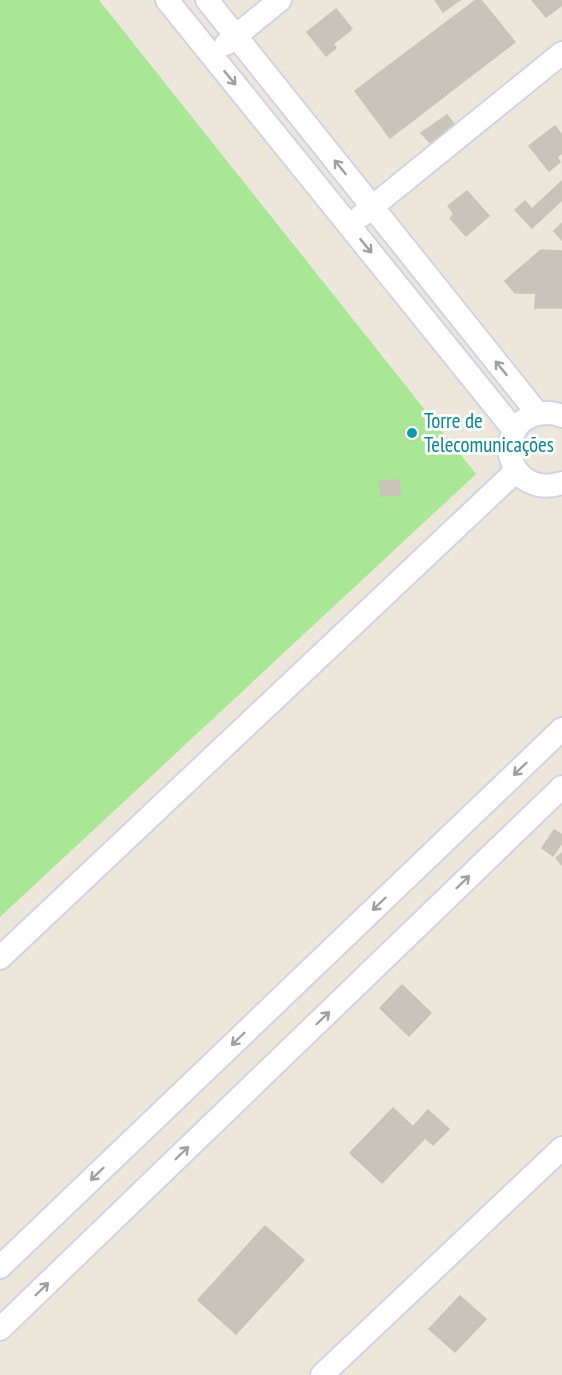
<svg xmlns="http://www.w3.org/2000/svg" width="562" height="1375" font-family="'PT Sans Narrow',sans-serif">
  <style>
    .green { fill: #a9e695 }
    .building { fill: #c8c4bb; stroke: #c9c3b5; stroke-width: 1.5 }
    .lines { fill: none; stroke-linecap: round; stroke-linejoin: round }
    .minor-casing { stroke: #d1d3e4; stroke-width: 26 }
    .minor { stroke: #fff; stroke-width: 22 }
    .oneway { stroke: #9f9f9f }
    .culture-dot { fill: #0f9aa8; stroke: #fff; stroke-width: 2 }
    .labels { text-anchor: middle; stroke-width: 6; stroke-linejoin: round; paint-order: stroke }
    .culture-label { font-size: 21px; fill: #0d838f; stroke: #fff; text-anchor: start }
  </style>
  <rect width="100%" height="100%" fill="#ede7db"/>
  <path class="green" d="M 0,0 L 99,0 L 476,474 L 0,917 Z"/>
  <path class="building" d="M 435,0 L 460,0 L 443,12 Z
    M 476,0 L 481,0 L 515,42 L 390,138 L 355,91 Z
    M 532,0 L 561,0 L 562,5 L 546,17 Z
    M 336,9 L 352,29 L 333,44 L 336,48 L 326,56 L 307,32 Z
    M 447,115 L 457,128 L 433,146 L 421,133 Z
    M 555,126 L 562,135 L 562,153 L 557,157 L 560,162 L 549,171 L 529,146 Z
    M 562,181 L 562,200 L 532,228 L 515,210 L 525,201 L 532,209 Z
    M 467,191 L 489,216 L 466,236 L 450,218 L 454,214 L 448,206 Z
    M 562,223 L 562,240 L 554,231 Z
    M 541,250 L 562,251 L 562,308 L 535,308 L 536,293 L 515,293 L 505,281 Z
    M 412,425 L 420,434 L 413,441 L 404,433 Z
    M 399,480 L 400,495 L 381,496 L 380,481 Z
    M 554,830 L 562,835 L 562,843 L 553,856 L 542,848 Z
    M 562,853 L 562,865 L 556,858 Z
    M 402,985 L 431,1013 L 409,1036 L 380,1008 Z
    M 393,1108 L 425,1138 L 382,1183 L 350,1153 Z
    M 428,1110 L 449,1129 L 433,1145 L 413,1127 Z
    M 265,1226 L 304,1260 L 236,1334 L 198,1300 Z
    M 460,1296 L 486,1319 L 455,1352 L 429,1329 Z"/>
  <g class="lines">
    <defs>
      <path id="minor" d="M 167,0 L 515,431
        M 207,0 L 538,414
        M 226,44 L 280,0
        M 361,216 L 562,53
        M 562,416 C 553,412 544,412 534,415 C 488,432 512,500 562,483
        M 0,958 L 516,471
        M 0,1267 L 562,729
        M 0,1329 L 562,787
        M 322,1375 L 562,1148"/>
    </defs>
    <use href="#minor" class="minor-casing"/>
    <use href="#minor" class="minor"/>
  </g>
  <defs><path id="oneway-shaft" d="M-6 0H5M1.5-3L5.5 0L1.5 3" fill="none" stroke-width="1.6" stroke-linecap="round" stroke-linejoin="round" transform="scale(1.5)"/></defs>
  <g class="oneway">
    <use href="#oneway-shaft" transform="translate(230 78) rotate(51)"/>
    <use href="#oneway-shaft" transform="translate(340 167) rotate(-129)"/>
    <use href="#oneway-shaft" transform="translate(366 246) rotate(51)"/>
    <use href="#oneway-shaft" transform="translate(501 368) rotate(-129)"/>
    <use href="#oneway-shaft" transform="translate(520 769) rotate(136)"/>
    <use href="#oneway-shaft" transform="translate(463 882) rotate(-44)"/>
    <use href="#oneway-shaft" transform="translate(379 904) rotate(136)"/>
    <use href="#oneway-shaft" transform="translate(323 1018) rotate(-44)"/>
    <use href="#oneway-shaft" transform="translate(238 1039) rotate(136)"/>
    <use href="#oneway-shaft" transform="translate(182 1153) rotate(-44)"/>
    <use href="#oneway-shaft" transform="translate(97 1174) rotate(136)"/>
    <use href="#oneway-shaft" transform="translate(42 1289) rotate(-44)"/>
  </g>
  <circle class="culture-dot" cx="412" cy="433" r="6"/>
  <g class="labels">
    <g class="culture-label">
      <text x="424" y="428">Torre de<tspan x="424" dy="24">Telecomunicações</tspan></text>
    </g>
  </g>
</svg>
